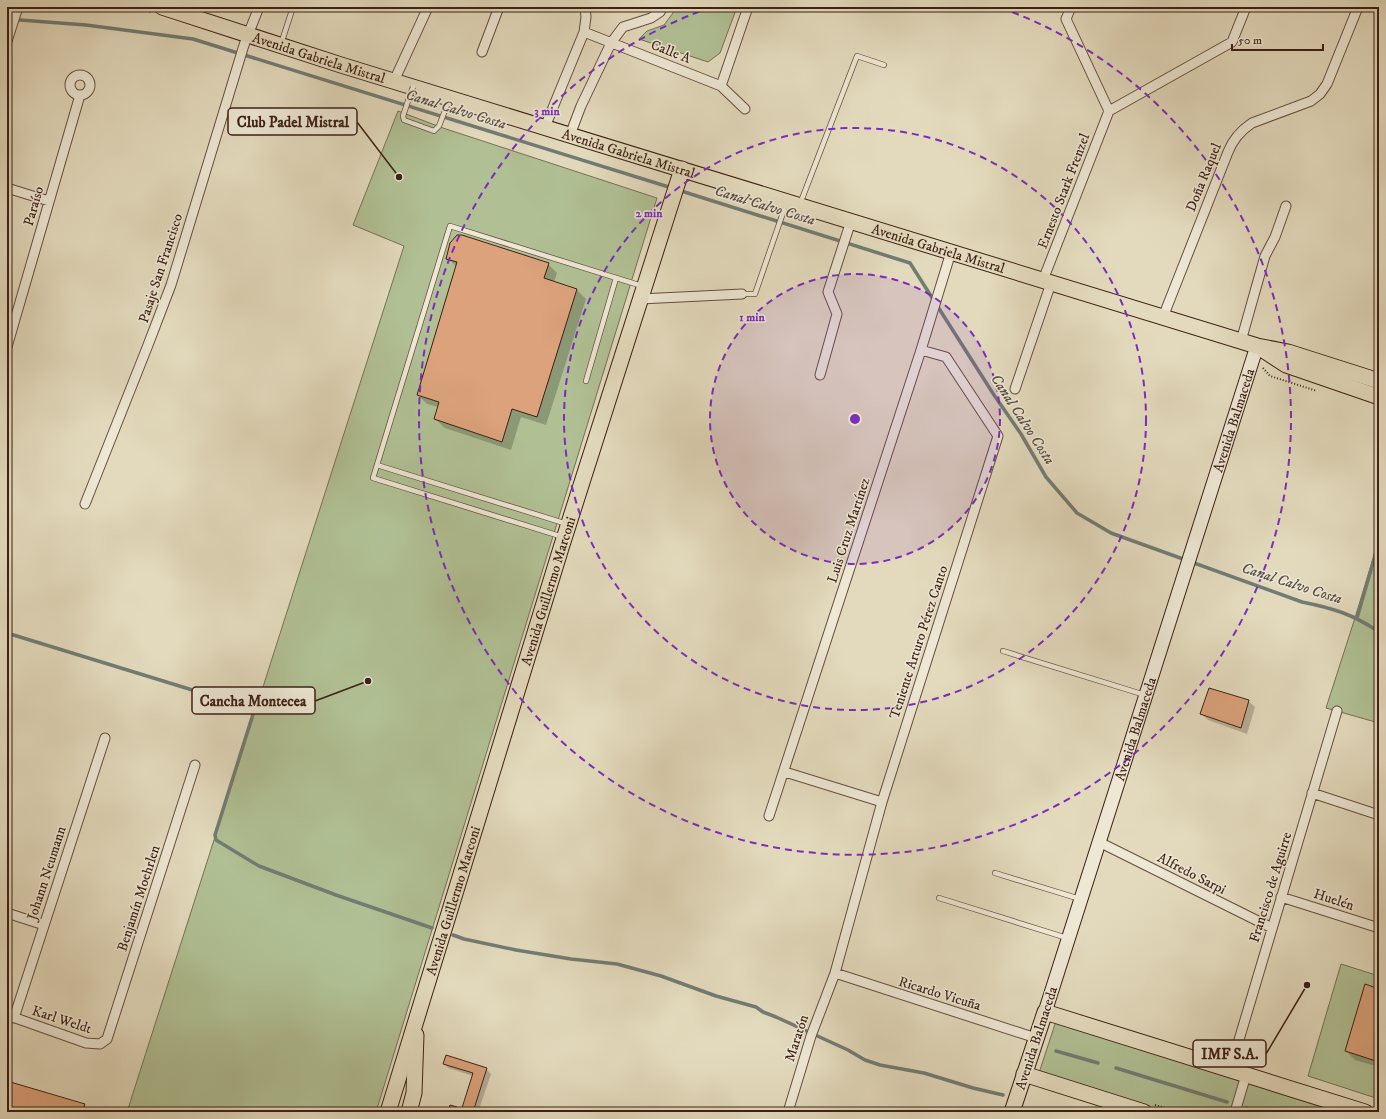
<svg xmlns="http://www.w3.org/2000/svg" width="1386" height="1119" font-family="'IM FELL DW Pica',serif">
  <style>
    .green { fill: #b0c094; stroke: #767054 }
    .shadow { fill: #0003 }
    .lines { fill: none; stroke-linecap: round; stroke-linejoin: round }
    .stream { stroke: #727c74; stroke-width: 3.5 }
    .building { fill: #dba27b; stroke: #3d1f15 }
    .service-casing { stroke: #664e3f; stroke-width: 6 }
    .minor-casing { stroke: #664e3f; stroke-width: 11 }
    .secondary-casing { stroke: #3d1f15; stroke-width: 15 }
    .primary-casing { stroke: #3d1f15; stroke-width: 17 }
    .path { stroke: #3d1f15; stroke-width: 2; stroke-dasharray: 1 2; stroke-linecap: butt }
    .service { stroke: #ede7d4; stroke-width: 4.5 }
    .minor { stroke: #ede7d4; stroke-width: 9 }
    .secondary { stroke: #ede7d4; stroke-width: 13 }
    .primary { stroke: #e3dabd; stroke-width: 15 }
    .service-bridge-casing { stroke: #664e3f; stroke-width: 6; stroke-linecap: butt }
    .service-bridge { stroke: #ede7d4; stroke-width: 4.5 }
    .ring { fill: none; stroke: #7b2cbf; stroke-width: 2; stroke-dasharray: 7 5 }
    .labels { text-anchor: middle; stroke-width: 3; stroke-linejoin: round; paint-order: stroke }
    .street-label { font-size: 14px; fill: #3d1f15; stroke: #ede7d4 }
    .water-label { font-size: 15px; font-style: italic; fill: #574e45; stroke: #ede7d4 }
    .centre { fill: #7b2cbf; stroke: #ede7d4; stroke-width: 2 }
    .ring-label { font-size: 12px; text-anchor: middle; font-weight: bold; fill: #7b2cbf; stroke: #ede7d4; stroke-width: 3; stroke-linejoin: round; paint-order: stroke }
    .leader { fill: none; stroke: #3d1f15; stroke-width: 1.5 }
    .callout-dot { fill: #3d1f15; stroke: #ede7d4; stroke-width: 1.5 }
    .callout { fill: #ede7d4; stroke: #3d1f15; stroke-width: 1.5 }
    .callout-label { font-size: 15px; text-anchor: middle; font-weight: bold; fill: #3d1f15 }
  </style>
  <rect width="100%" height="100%" fill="#e3dabd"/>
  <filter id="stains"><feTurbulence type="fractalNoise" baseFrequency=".005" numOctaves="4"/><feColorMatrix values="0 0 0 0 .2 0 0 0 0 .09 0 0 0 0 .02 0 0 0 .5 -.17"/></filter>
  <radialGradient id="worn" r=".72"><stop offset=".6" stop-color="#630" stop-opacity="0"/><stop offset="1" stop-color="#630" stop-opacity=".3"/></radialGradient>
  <path class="green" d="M 676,7 L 737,7 L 720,53 L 708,62 L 639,39 L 647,31 L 664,25 L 673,13 Z
    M 398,111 L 443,128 L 657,198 L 376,1112 L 127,1112 L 404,246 L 353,225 Z
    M 1379,539 L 1379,723 L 1326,708 L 1354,621 Z
    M 1341,964 L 1379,976 L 1379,1099 L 1308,1076 Z
    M 1057,1018 L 1358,1112 L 1158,1112 L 1038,1076 Z"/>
  <path class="shadow" d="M 457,236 L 548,264 L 557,273 L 554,282 L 577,290 L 586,299 L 546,425 L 521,417 L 511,450 L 445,428 L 435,419 L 439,407 L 427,404 L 418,395 L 457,267 L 447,258 L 451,243 Z
    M 1248,701 L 1255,707 L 1247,734 L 1208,720 L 1202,714 Z
    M 1379,990 L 1379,1067 L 1355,1060 L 1346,1051 Z
    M 444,1063 L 486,1069 L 491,1074 L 478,1112 L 449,1112 L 457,1108 L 462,1112 L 473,1076 L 448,1068 Z
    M 7,1082 L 84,1105 L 91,1112 L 7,1112 Z"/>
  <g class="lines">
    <path class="stream" d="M 7,19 L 86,25 L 193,39 L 672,188
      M 678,190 L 910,263 L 994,395 L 1021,434 L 1046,477 L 1077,513 L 1111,533 L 1302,602 C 1332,608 1353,614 1379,632
      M 1357,618 L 1379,542
      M 7,633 L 251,708 L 254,711 L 215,835 L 216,840 L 259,866 L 336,895 L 432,928
      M 453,935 L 464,939 L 516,950 L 571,959 L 617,964 L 661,976 L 716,996 L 756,1007 L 763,1012 L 776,1017 L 848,1050 L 865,1060 L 880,1065 L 924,1073 L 973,1088 L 1003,1095
      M 1056,1051 L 1098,1063
      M 1116,1068 L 1227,1102
      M 1246,1108 L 1257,1112"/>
  </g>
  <path class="building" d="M 457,235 L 462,235 L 549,263 L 544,278 L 577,289 L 537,417 L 512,409 L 502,442 L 434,419 L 439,402 L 417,395 L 457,262 L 446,259 L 450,243 Z
    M 1209,688 L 1249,700 L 1241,728 L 1200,714 Z
    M 1365,984 L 1379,989 L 1379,1062 L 1345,1051 Z
    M 446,1055 L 487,1068 L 473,1112 L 448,1112 L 450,1105 L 457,1107 L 457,1109 L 461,1111 L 473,1073 L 443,1064 Z
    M 7,1081 L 85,1104 L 82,1112 L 7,1112 Z"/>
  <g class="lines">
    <defs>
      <path id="service" d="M 281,44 L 293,7
        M 409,98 L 403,116 L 404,120 L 434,131 L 439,126 L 449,100
        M 800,204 L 857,56 L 884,65
        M 742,294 L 755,294 L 786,204
        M 586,381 L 616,278
        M 377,465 L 567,524
        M 563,537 L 373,478 L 450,226 L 642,286
        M 1003,651 L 1145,695
        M 995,873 L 1080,899
        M 939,898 L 1067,938"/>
      <path id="minor" d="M 584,32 L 721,86 L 745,109
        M 7,41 L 18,7
        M 482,52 L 499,7
        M70 85a10 10 0 1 1 20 0a10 10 0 1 1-20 0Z
        M 394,81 L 428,7
        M 721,86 L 748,7
        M 1109,111 L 1232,42 L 1246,7
        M 545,127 L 584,32 L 586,17 L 585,7
        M 570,135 L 581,106 L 611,43 L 623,27 L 651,18 L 660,12 L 663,7
        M 7,188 L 49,201
        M 1043,280 L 1109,111 L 1066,19 L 1071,7
        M 640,299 L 742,294
        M 1163,317 L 1228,152 C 1233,139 1240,131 1252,123 L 1311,101 L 1320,94 L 1327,84 L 1358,7
        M 1241,341 L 1265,256 L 1275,237 L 1286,206
        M 7,347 L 80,95
        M 820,375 L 837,314 L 828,292 L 851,221
        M 1015,389 L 1051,283
        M 85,504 L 148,345 L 171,285 L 244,45 L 259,7
        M 785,772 L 882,802
        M 1312,793 L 1379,815
        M 769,816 L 921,350 L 951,252
        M 1099,842 L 1272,928
        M 1281,897 L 1379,928
        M 7,913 L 44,925
        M 835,973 L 1036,1038
        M 7,1015 L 86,1043 L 100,1044 L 107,1039 L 195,765
        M 14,1018 L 105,738
        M 1230,1070 L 1337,711
        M 788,1112 L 811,1036 L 835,973 L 882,802 L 998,436 L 946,357 L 921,350
        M 1235,1112 L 1246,1075"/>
      <g id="secondary">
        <path id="s1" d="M 1045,1012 L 1257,346"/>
      </g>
      <g id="primary">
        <path id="s2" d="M 162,7 L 341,65 L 1257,346 L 1288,352 L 1379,381"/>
        <path d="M 1263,350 L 1286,365 L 1379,397"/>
        <path d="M 1024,1074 L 1144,1112"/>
        <path id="s3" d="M 388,1112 L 561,548 L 682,169"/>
        <path d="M 409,1112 L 414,1093 L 416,1035"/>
        <path d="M 1012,1112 L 1045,1012 L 1365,1112"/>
      </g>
    </defs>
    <use href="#service" class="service-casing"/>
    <use href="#minor" class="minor-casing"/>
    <use href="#secondary" class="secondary-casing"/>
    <use href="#primary" class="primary-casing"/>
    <path class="path" d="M 132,7 L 151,12
      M 1263,368 L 1270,376 L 1317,391
      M 1155,1105 L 1179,1112"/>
    <use href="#service" class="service"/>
    <use href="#minor" class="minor"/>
    <use href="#secondary" class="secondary"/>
    <use href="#primary" class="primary"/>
    <defs>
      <path id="service-bridge" d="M 409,98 L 413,87"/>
    </defs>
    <use href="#service-bridge" class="service-bridge-casing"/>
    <use href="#service-bridge" class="service-bridge"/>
  </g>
  <circle cx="855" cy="419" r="145" fill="#7b2cbf" fill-opacity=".12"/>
  <g class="ring">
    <circle cx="855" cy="419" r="145"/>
    <circle cx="855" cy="419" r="291"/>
    <path d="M1001 8A436 436 0 1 1 709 8"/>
  </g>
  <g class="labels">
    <g class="street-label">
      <text transform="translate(671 51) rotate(21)" y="5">Calle A</text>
      <text dy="5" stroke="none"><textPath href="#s2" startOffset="165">Avenida Gabriela Mistral</textPath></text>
      <text dy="5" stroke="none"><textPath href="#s2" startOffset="489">Avenida Gabriela Mistral</textPath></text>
      <text transform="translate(1203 177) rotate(-68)" y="5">Doña Raquel</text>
      <text transform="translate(1063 191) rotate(-69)" y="5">Ernesto Stark Frenzel</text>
      <text transform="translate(33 206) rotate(-74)" y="5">Paraíso</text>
      <text dy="5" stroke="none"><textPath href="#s2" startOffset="813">Avenida Gabriela Mistral</textPath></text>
      <text transform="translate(160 268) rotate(-72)" y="5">Pasaje San Francisco</text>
      <text dy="5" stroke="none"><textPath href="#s1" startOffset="621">Avenida Balmaceda</textPath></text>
      <text transform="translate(848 530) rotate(-72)" y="5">Luis Cruz Martínez</text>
      <text dy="5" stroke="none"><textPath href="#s3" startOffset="545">Avenida Guillermo Marconi</textPath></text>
      <text transform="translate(918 642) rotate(-72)" y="5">Teniente Arturo Pérez Canto</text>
      <text dy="5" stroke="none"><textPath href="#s1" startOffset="297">Avenida Balmaceda</textPath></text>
      <text transform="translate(46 873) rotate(-72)" y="5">Johann Neumann</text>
      <text transform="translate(1192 873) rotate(27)" y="5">Alfredo Sarpi</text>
      <text transform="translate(1270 887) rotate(-73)" y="5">Francisco de Aguirre</text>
      <text transform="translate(138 898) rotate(-72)" y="5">Benjamín Moehrlen</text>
      <text transform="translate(1334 899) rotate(18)" y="5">Huelén</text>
      <text dy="5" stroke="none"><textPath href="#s3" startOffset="221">Avenida Guillermo Marconi</textPath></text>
      <text transform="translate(940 993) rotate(17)" y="5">Ricardo Vicuña</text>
      <text transform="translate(62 1019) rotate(18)" y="5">Karl Weldt</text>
      <text transform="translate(796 1038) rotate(-72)" y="5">Maratón</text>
      <text transform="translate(1036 1038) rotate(-72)" y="5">Avenida Balmaceda</text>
    </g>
    <g class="water-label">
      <text transform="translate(456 109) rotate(17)" y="5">Canal Calvo Costa</text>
      <text transform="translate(765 205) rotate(17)" y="5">Canal Calvo Costa</text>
      <text transform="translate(1023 419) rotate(57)" y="5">Canal Calvo Costa</text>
      <text transform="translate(1292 583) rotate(18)" y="5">Canal Calvo Costa</text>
    </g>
  </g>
  <circle cx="855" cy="419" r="6" class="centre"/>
  <g class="ring-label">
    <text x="547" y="115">3 min</text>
    <text x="649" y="217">2 min</text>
    <text x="752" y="321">1 min</text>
  </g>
  <path class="leader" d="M399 177L357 122M368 681L315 701M1307 985L1266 1054"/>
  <g class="callout-dot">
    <circle cx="399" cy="177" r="4"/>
    <circle cx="368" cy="681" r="4"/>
    <circle cx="1307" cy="985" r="4"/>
  </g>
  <g class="callout">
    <rect x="228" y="108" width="129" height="27" rx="4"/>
    <rect x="192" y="687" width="123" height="27" rx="4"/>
    <rect x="1193" y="1040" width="73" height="27" rx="4"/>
  </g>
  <g class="callout-label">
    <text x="293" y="127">Club Padel Mistral</text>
    <text x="253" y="706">Cancha Montecea</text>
    <text x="1230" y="1059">IMF S.A.</text>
  </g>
  <rect width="1386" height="1119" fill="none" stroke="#e3dabd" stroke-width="24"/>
  <rect x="8" y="8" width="1370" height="1103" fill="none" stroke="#3d1f15" stroke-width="2"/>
  <rect x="12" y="12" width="1362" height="1095" fill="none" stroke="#3d1f15"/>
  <path d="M1232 44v6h91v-6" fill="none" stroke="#3d1f15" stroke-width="2"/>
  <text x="1238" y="44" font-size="12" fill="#3d1f15" stroke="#ede7d4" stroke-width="3" paint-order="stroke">50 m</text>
  <rect width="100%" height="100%" filter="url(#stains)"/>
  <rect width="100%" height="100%" fill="url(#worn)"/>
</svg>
